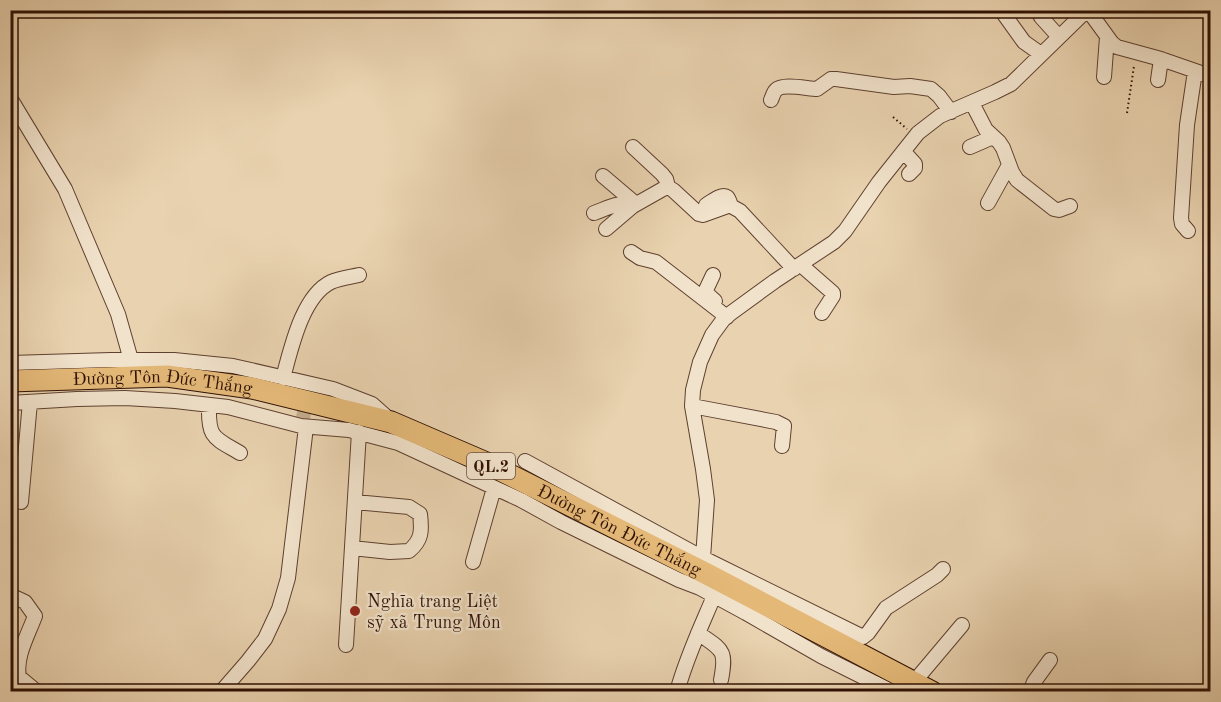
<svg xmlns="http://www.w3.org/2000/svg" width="1221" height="702" font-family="'Old Standard TT',serif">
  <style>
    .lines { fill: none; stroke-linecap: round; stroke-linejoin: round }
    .minor-tunnel { stroke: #c4ab8d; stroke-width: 14; stroke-dasharray: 14 7; stroke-linecap: butt }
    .minor-casing { stroke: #5e402f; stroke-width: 16 }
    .highway-casing { stroke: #2f1004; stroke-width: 23 }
    .path { stroke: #2f1004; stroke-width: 2; stroke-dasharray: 1.5 3; stroke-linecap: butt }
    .minor { stroke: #f1e2cb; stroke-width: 14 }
    .highway { stroke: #e4b978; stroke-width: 21 }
    .poi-dot { fill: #8f2418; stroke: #f1e2cb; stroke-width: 2 }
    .labels { text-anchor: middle; stroke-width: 4.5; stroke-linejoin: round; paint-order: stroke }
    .shield { fill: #f1e2cb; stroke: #694f40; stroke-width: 1.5 }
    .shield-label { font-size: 16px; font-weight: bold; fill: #2f1004 }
    .street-label { font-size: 18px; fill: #2f1004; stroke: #f1e2cb }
    .poi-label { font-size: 18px; fill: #2f1004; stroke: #f1e2cb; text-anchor: start }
  </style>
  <rect width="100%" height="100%" fill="#e9d2af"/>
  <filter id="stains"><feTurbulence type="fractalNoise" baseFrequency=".00333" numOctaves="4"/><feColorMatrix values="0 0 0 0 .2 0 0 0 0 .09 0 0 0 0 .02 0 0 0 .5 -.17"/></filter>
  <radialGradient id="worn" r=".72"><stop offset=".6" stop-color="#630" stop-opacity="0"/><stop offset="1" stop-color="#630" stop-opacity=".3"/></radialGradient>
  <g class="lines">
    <path class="minor-tunnel" d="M 303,418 L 308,394"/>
    <defs>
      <path id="minor" d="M 1001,10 L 1024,42 L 1041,54
        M 1046,10 L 1041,17 L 1059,37
        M 1088,10 L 1112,43 L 1117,47 L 1161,59 L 1210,76
        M 1104,77 L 1107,37
        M 1158,80 L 1161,59
        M 10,98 L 65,189 L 118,314 L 131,360
        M 771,100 C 772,98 774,91 776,90 C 783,83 808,89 817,89 L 831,79 L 836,79 L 894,87 L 910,86 L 931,89 L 939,96 L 951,112
        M 972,103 L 986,130 L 999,142 L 1003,148 L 1012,172 L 1017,180 L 1054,209 L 1059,210 L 1070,206
        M 633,147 L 662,174 L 666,179 L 668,187
        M 970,147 L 993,137
        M 904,152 L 915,164 L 915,168 L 909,174
        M 603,176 L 636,204
        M 988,203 L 1009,165
        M 706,205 C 711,202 722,193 727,197 C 729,199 730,203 731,206
        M 594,213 C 606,209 620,200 633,206
        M 606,229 L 633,206 L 663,189 L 668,187 L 673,190 L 699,214 L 703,215 L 728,206 L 731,206 L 740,211 L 794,269
        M 1188,231 L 1182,224 L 1181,218 L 1187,125 L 1195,71
        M 631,252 L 640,258 L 656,262 L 727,317
        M 801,265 L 833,293 L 833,296 L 822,313
        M 713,275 L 705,292 L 715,301
        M 10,363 L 111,360 L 174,360 L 233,366 L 333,389 L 372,404 L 390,420
        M 283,378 C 291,349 302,296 331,282 C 339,278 350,277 359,275
        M 10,403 L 77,399 L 125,398 L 175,401 L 228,407 L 301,426 L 349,430 L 398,443 L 521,500 L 561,522 L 679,580 L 700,588 L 746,613 L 821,656 L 893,692
        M 209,405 C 208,438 213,437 240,453
        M 692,406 L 776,422 L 784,426 L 782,446
        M 525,461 L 703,558 L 859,635 L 863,637 L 868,633 L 886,608 L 937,575 L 943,569
        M 21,502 L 30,402
        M 352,548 L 390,552 L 409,551 C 422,540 422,531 420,514 L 409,507 L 355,502
        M 703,558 L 707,500 L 703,469 L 692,406 L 693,390 L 700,362 L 712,335 L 723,320 L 731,313 L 775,281 L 834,242 L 845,231 L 879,182 L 918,133 L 940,116 L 995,92 L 1011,84 L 1087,10
        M 473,562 L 494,488
        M 10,595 L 25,602 L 35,616 C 28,635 15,657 19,677 L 37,692
        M 698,633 C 722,650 727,649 721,680
        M 346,645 L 359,432
        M 914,682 L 962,625
        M 221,692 L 248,661 L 265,639 L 279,609 L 288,578 L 306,427
        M 677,692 C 686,658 701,627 714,596
        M 1030,692 L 1034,682 L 1050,660"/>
      <g id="highway">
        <path id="s1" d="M 10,381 L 167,376 L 252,388 L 391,422 L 484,462 L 707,574 L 932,692"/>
      </g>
    </defs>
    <use href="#minor" class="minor-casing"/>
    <use href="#highway" class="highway-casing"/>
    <path class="path" d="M 1127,113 L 1134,66
      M 893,117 L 907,129"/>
    <use href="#minor" class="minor"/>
    <use href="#highway" class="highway"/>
  </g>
  <circle class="poi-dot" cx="355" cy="611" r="6"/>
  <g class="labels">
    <rect class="shield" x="467" y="453" width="48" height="26" rx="4.5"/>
    <g class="shield-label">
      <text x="491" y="472">QL.2</text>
    </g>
    <g class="street-label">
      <text dy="6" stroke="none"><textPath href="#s1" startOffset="153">Đường Tôn Đức Thắng</textPath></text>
      <text dy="6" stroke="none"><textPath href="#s1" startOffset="639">Đường Tôn Đức Thắng</textPath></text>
    </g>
    <g class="poi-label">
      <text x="367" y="607">Nghĩa trang Liệt<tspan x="367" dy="21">sỹ xã Trung Môn</tspan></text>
    </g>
  </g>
  <rect width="1221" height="702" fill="none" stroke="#e9d2af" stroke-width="36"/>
  <rect x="12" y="12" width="1197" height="678" fill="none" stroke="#2f1004" stroke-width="3"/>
  <rect x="18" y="18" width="1185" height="666" fill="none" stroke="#2f1004" stroke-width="1.5"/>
  <rect width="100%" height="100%" filter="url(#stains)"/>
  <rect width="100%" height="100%" fill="url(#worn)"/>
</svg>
